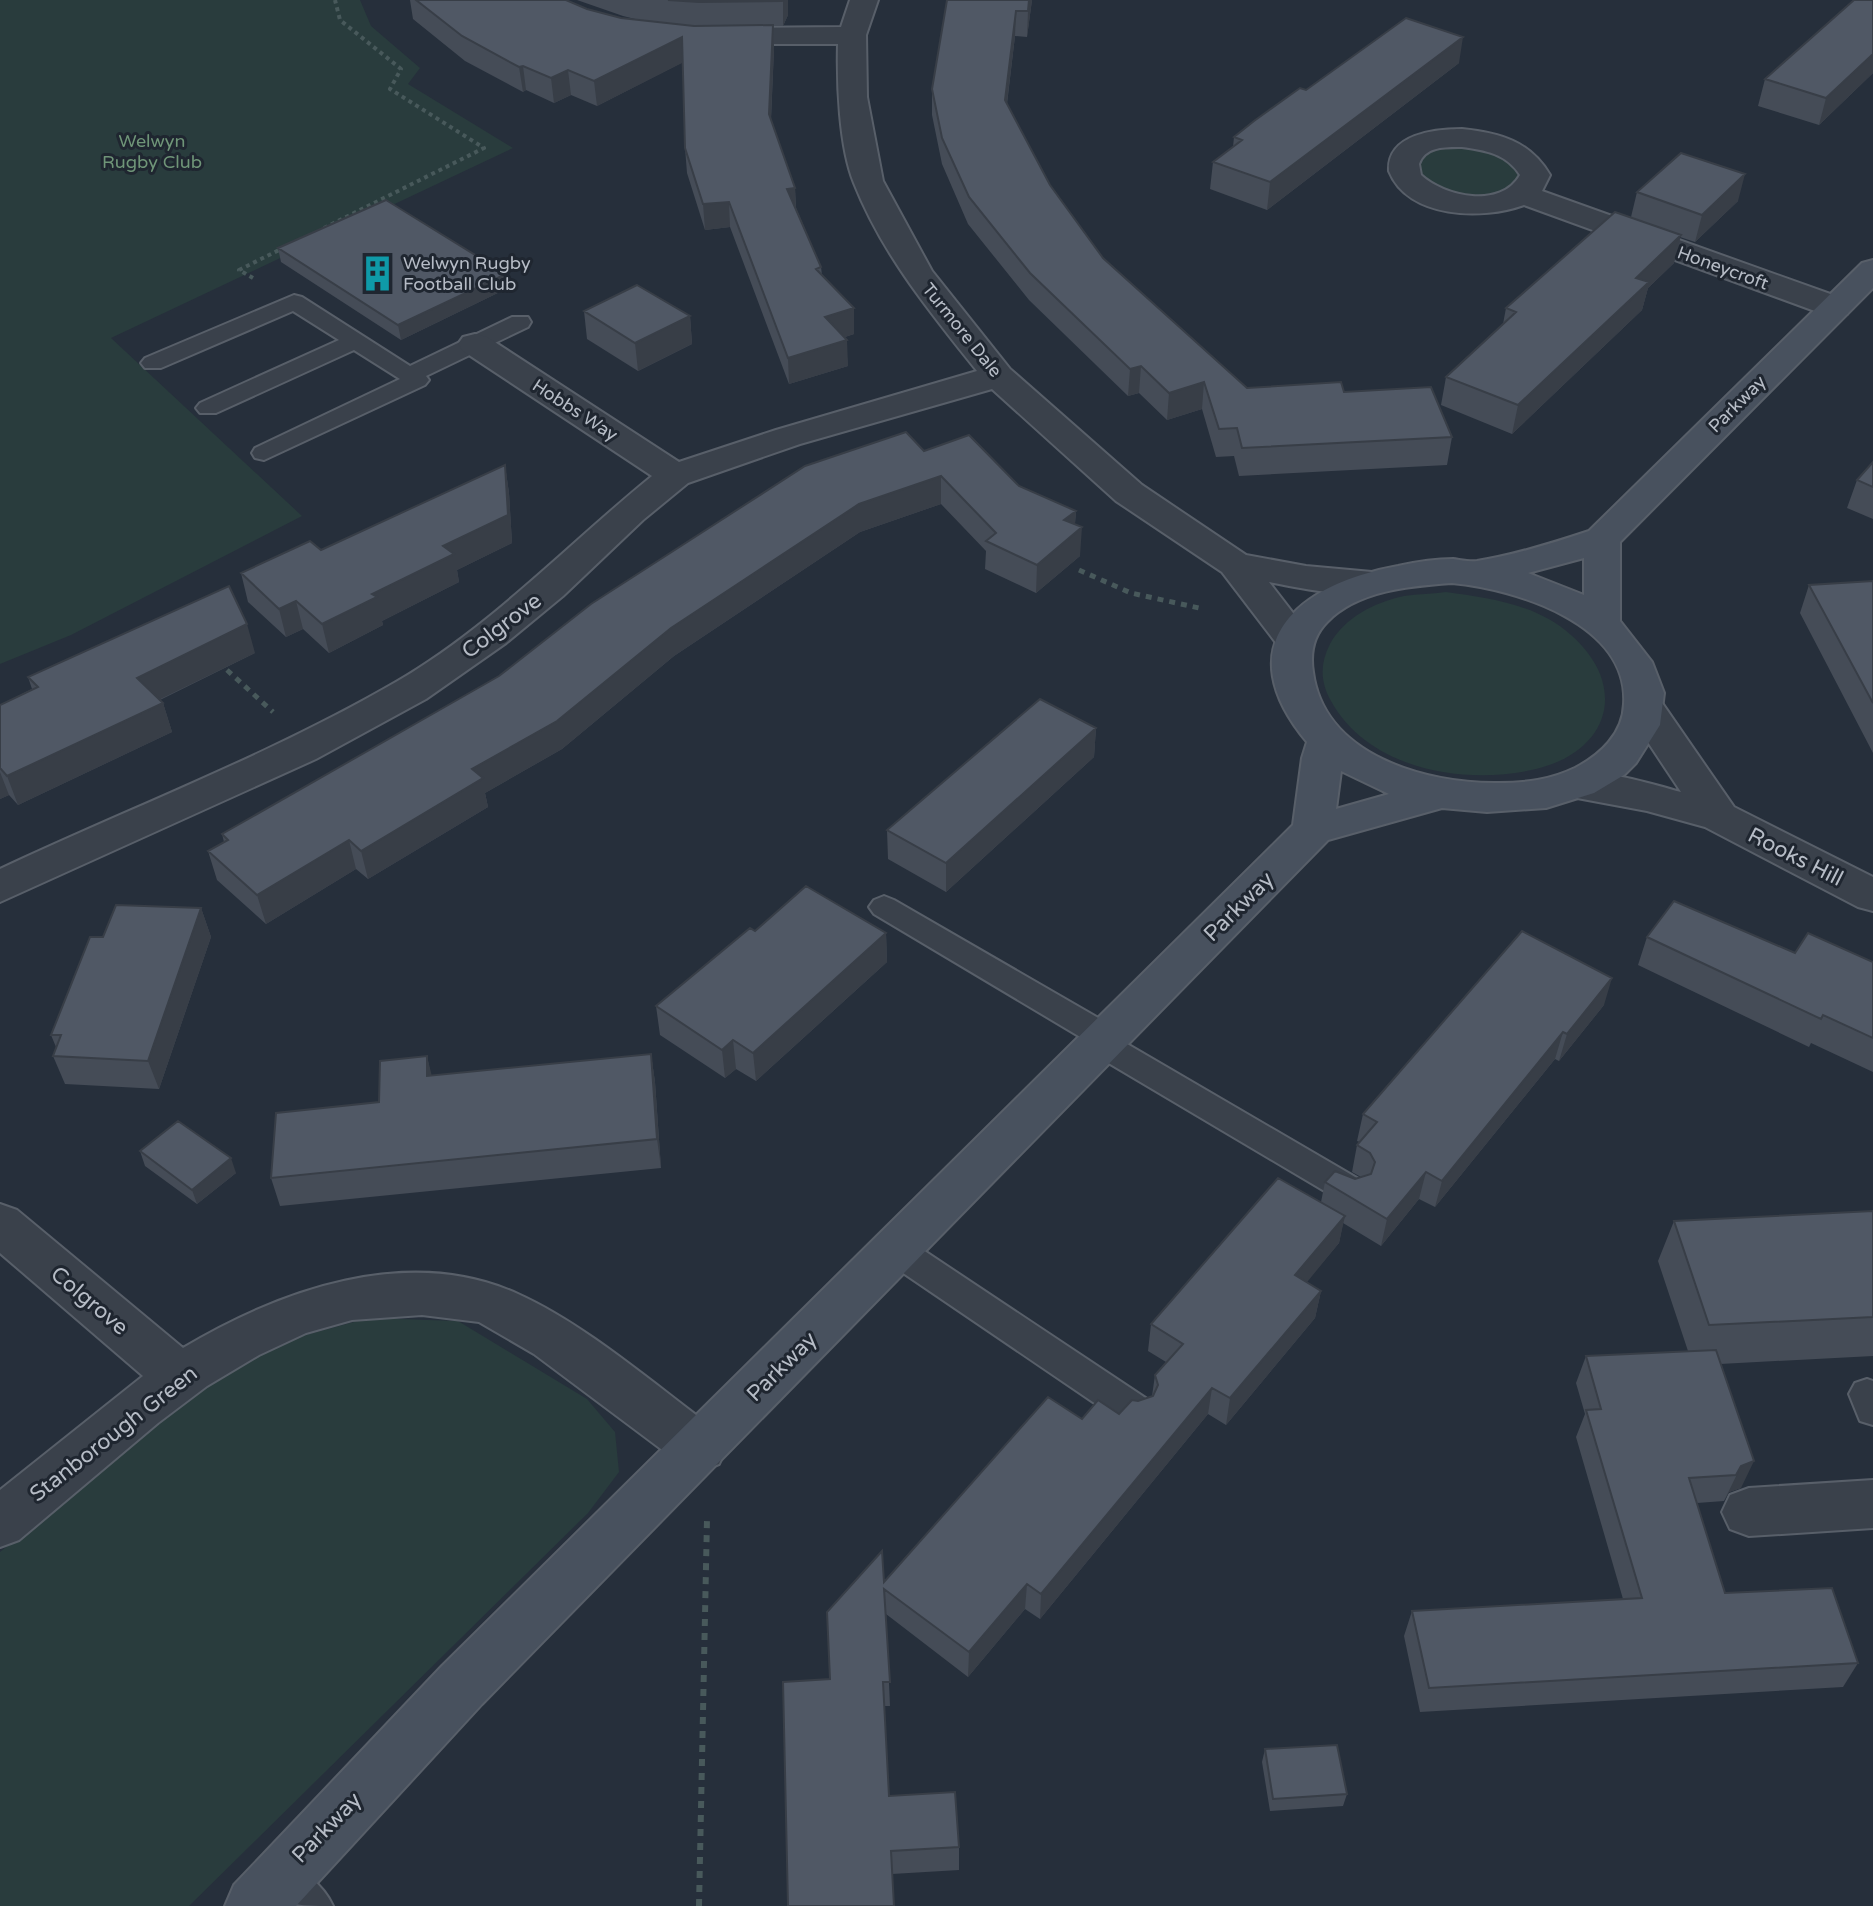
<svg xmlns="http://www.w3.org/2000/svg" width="1873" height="1906" font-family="'Varela Round',sans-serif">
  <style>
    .green { fill: #293c3d }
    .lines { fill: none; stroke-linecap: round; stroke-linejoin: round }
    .lane-casing { stroke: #585f69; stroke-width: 4 }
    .street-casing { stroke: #585f69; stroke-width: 4 }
    .secondary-casing { stroke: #585f69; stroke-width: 4 }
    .path-far2 { stroke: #48595b; stroke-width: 4; stroke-dasharray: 4 4; stroke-linecap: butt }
    .path-far1 { stroke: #48595b; stroke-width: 5; stroke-dasharray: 6 6; stroke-linecap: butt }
    .path { stroke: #48595b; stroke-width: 6; stroke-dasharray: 7 7; stroke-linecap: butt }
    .lane { fill: #3a414b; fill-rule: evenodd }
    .street { fill: #3a414b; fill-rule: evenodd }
    .secondary { fill: #48515e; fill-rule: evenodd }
    .wall { fill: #454c57 }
    .shaded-wall { fill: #383e47 }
    .building { fill: #505865; stroke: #383e47; stroke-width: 2 }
    .labels { text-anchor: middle; stroke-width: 6; stroke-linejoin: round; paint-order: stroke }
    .far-park-label { font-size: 18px; fill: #6f9578; stroke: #1f2630 }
    .far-poi-label { font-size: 18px; fill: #b6bcc6; stroke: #1f2630; text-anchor: start }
    .far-street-label { font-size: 18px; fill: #b6bcc6; stroke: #1f2630 }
    .street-label { font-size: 22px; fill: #b6bcc6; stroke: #1f2630 }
  </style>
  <rect width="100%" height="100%" fill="#262f3b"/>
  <path class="green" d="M 0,0 L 360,0 L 371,26 L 420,68 L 408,84 L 513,148 L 111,338 L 302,516 L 71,635 L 0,664 Z
    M 1445,145 L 1478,145 L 1517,163 L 1523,180 C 1476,207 1466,201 1419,179 L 1414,162 L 1420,154 Z
    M 1446,592 C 1489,598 1537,604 1571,635 C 1629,686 1610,751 1536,769 C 1466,786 1369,770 1331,701 C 1320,682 1320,663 1330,644 C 1344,618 1375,602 1404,596 C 1418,594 1432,594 1446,592 Z
    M 369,1318 L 458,1321 L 587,1399 L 615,1432 L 619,1472 L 588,1513 L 189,1906 L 0,1906 L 0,1552 L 174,1410 L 268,1345 Z"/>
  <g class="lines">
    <defs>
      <path id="lane" d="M 294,295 L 302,297 L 410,366 L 512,317 L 528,317 L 531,322 L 528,327 L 426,376 L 429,380 L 425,385 L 264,460 L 255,458 L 252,453 L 255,448 L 400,379 L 354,350 L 216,413 L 200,413 L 196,408 L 200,403 L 339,340 L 293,311 L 161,368 L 145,368 L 141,363 L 145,358 Z
        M 884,896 L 894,900 L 1119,1030 L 1123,1038 L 1122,1041 L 1362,1181 L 1366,1190 L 1362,1199 L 1350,1203 L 1338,1199 L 1090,1052 L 1085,1044 L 1087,1041 L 874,914 L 869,907 L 874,900 Z
        M 896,1236 L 908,1240 L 1147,1399 L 1152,1410 L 1147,1421 L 1134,1425 L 1121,1421 L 884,1260 L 879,1250 L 884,1240 Z
        M 1867,1379 L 1873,1381 L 1873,1425 L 1860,1421 L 1849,1394 L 1855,1383 Z
        M 278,1858 C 300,1867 323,1884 333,1906 C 299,1906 273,1906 258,1878 L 264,1864 Z"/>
      <path id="street" d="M 850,0 L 878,0 L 866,35 L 867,97 L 883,181 L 932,271 L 1010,369 L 1142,485 L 1246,555 L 1306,566 L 1383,573 L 1389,581 L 1383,589 C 1348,599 1305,589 1269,582 L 1313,639 L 1308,648 L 1294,651 L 1280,648 L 1222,572 L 1116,501 L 992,389 L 800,444 L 688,483 L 643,520 L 563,596 L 506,643 L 426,699 L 316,759 L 0,902 L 0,869 C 132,807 270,755 396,682 C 492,626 567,545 652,476 L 463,351 L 458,344 L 463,337 L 475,334 L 487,337 L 679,462 L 776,430 L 977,371 C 930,312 882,254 854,183 C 839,146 837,83 838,44 L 715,44 L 705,42 L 701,36 L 705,30 L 715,28 L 841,27 Z
        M 1462,129 C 1500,133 1530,141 1550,175 L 1542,191 L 1847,300 L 1851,307 L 1847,314 L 1835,317 L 1823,314 L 1524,205 C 1483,220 1408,219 1389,171 C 1387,134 1435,129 1462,129 ZM 1462,147 C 1485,150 1507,154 1520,175 C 1501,209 1445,197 1421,175 L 1419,164 C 1425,146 1446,147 1462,147 Z
        M 1646,696 L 1660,700 L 1734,807 L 1873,877 L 1873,911 L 1858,907 L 1705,827 L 1647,811 L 1561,795 L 1555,785 L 1561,775 C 1594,766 1648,783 1681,792 L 1626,709 L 1632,700 Z
        M 0,1204 L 17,1210 L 183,1348 C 280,1290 408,1244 518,1294 C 587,1325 657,1387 719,1432 L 726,1448 L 719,1464 L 700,1471 L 681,1464 L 534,1354 L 479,1322 L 422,1315 L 352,1320 L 306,1333 L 259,1355 L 207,1386 L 158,1423 L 19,1540 L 0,1547 L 0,1490 L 143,1376 L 0,1253 Z
        M 1873,1480 L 1873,1528 L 1749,1536 L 1730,1529 L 1722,1512 L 1730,1495 L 1749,1488 Z"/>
      <path id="secondary" d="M 1873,260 L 1873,288 L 1620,542 L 1620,621 L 1652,662 L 1664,693 L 1660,725 L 1636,763 L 1624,775 L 1594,793 L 1546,808 L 1487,812 L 1442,808 L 1328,840 L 482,1704 L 296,1906 L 225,1906 L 234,1885 L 442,1666 L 1293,825 L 1302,758 L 1307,742 C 1226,645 1297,584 1398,566 C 1416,562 1435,559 1453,559 C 1461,560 1469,562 1477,561 C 1515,555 1553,543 1589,531 L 1862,263 ZM 1584,558 L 1584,595 L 1528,573 ZM 1452,583 C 1515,589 1629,623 1624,704 C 1623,734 1600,755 1575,768 C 1550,780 1526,783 1498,783 C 1427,784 1324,756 1313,672 C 1310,653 1313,636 1327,622 C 1358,590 1411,586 1452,583 ZM 1341,771 L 1389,794 L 1336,809 Z"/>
    </defs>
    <use href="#lane" class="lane-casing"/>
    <use href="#street" class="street-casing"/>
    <use href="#secondary" class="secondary-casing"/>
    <path class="path-far2" d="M 324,228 L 484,148 L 390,89 L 401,69 L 340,20 L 335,0
      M 253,278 L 239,270 L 283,248"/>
    <path class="path-far1" d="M 1079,570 L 1131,593 L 1199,608
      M 227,670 L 273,712"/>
    <path class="path" d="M 699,1906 L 707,1519"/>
    <use href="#lane" class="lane"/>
    <use href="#street" class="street"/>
    <use href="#secondary" class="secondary"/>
  </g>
  <path class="wall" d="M 410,0 L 566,0 L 587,9 L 621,18 L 639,20 L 623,16 L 577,0 L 788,0 L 788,15 L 783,26 L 773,26 L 774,49 L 771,120 L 795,188 L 796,208 L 821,267 L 822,275 L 854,334 L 845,337 L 848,366 L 789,384 L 730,227 L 705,230 L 687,173 L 685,148 L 683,62 L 597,106 L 571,95 L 554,103 L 526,90 L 523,92 L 465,61 L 413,19 Z
    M 947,0 L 1032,0 L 1027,37 L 1015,36 L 1007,104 L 1050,185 L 1103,258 L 1247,388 L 1344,392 L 1452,437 L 1447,465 L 1239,476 L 1234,456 L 1216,457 L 1202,409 L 1167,420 L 1139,393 L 1128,396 L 1029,300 L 968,224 L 942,164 L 932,115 L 932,89 Z
    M 1873,0 L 1873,73 L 1819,125 L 1758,106 L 1765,79 Z
    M 1459,63 L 1267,210 L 1210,189 L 1213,162 L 1233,147 L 1234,137 L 1306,90 Z
    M 1637,192 L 1738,201 L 1695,242 L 1680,237 L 1674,263 L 1648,288 L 1642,310 L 1512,434 L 1441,405 L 1446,377 L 1503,324 L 1506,308 L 1631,217 Z
    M 278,248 L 506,274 L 508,288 L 401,340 L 281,262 Z
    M 584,311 L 690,316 L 692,344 L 638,371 L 587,339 Z
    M 924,451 L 1019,486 L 1076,511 L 1075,524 L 1080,556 L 1036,593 L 985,569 L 986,551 L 941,504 L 860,532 L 674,656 L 562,749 L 485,793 L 488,807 L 368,879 L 356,869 L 266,924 L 217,880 L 208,851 L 224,842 L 222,834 Z
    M 1873,462 L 1873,519 L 1847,508 L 1857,480 Z
    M 505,465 L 509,493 L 512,543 L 457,570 L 459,582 L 382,621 L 383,625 L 329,653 L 303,629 L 286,637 L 248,602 L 241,573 L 321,550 Z
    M 1873,581 L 1873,753 L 1800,613 L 1809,585 Z
    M 255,653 L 160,700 L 163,703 L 172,732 L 18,805 L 9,795 L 0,799 L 0,705 L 32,689 L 28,677 Z
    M 1096,728 L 1094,757 L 946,892 L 888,859 L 887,830 Z
    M 201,908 L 211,937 L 159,1089 L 65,1084 L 53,1056 L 56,1047 L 51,1035 L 103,937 Z
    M 755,931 L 886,933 L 887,962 L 756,1081 L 736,1069 L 725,1078 L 660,1035 L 656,1006 Z
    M 1647,937 L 1873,962 L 1873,1072 L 1811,1043 L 1809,1047 L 1638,965 Z
    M 1604,1005 L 1559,1061 L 1555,1059 L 1435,1207 L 1419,1199 L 1381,1246 L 1343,1223 L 1339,1243 L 1306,1282 L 1321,1291 L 1315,1318 L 1226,1425 L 1208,1414 L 1040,1619 L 1025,1609 L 968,1677 L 886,1614 L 890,1706 L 884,1706 L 889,1796 L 959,1847 L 959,1870 L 892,1874 L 830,1679 L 884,1582 L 1082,1419 L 1119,1414 L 1138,1401 L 1152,1396 L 1155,1375 L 1166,1362 L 1148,1351 L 1151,1324 L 1321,1202 L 1325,1182 L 1355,1179 L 1361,1177 L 1352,1172 L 1357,1145 L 1360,1142 L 1357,1141 L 1363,1114 Z
    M 651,1054 L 655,1082 L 661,1168 L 280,1206 L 271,1178 L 379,1102 L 427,1056 L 431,1076 Z
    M 140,1151 L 236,1173 L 197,1204 L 145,1166 Z
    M 1873,1211 L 1873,1356 L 1720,1364 L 1741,1488 L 1729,1492 L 1724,1501 L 1697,1503 L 1725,1593 L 1858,1663 L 1843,1687 L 1420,1712 L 1404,1636 L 1412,1611 L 1623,1599 L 1576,1437 L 1585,1414 L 1576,1383 L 1586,1356 L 1688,1351 L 1658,1261 L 1674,1221 Z
    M 1265,1749 L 1347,1794 L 1343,1806 L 1270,1811 L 1262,1762 Z"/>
  <path class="shaded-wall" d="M 783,0 L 788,0 L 788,15 L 783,26 Z
    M 1029,0 L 1032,0 L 1027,37 L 1028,11 Z
    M 1016,11 L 1015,36 L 1004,127 L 1005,100 Z
    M 773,25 L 774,49 L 770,139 L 769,114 Z
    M 682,37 L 684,62 L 597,106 L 594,81 Z
    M 1463,37 L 1459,63 L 1267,210 L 1270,182 Z
    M 1873,54 L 1873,73 L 1819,125 L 1826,98 Z
    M 523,66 L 526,90 L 523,92 L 519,67 Z
    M 568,70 L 571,95 L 554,103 L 551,78 Z
    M 1745,174 L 1738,201 L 1695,242 L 1702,215 Z
    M 795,188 L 796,214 L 787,189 Z
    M 729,202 L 730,227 L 705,230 L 703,204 Z
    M 1681,235 L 1674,263 L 1648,288 L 1642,310 L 1512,434 L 1518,405 L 1636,278 Z
    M 506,274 L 508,288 L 401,340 L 398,325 Z
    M 854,308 L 854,334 L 826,343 L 825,317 Z
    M 690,316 L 692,344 L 638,371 L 635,343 Z
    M 847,340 L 848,366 L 789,384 L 788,358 Z
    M 1141,366 L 1139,393 L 1128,396 L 1130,369 Z
    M 1204,382 L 1202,409 L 1167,420 L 1169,393 Z
    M 505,465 L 509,493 L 512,543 L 457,570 L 459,582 L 382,621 L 383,625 L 329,653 L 322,624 L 372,594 L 443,546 Z
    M 941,476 L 941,504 L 860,532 L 674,656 L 562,749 L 485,793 L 488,807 L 368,879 L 361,851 L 472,769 L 671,628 L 859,504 Z
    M 1076,511 L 1074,534 L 1082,527 L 1080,556 L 1036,593 L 1037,565 L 1064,520 Z
    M 296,601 L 303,629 L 286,637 L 279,609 Z
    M 247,624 L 255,653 L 146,706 L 137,678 Z
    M 163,703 L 172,732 L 18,805 L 7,776 Z
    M 1096,728 L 1094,757 L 946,892 L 946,863 Z
    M 0,772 L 9,795 L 0,799 Z
    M 349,840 L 356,869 L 266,924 L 257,895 Z
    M 201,908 L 211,937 L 159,1089 L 148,1061 Z
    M 886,933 L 887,962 L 756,1081 L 753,1053 Z
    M 1612,978 L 1604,1005 L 1559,1061 L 1567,1034 Z
    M 1563,1032 L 1555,1059 L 1435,1207 L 1442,1181 Z
    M 733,1040 L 736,1069 L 725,1078 L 722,1050 Z
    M 651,1054 L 655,1082 L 661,1168 L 657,1139 Z
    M 427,1056 L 434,1085 L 427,1076 Z
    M 231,1158 L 236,1173 L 197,1204 L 192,1190 Z
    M 1426,1172 L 1419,1199 L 1381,1246 L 1387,1219 Z
    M 1345,1216 L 1339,1243 L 1290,1303 L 1295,1275 Z
    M 1321,1291 L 1315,1318 L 1226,1425 L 1230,1398 Z
    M 1212,1388 L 1208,1414 L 1040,1619 L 1041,1594 Z
    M 1754,1461 L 1741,1488 L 1729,1492 L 1724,1501 L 1741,1466 Z
    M 1027,1584 L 1025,1609 L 968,1677 L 969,1652 Z"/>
  <path class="building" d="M 416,0 L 566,0 L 587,9 L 621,18 L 694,26 L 773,25 L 769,114 L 795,188 L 787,189 L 821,267 L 816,269 L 854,308 L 825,317 L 847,340 L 788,358 L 729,202 L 703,204 L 685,148 L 682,37 L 594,81 L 568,70 L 551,78 L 523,66 L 519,67 L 462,36 Z
    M 668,0 L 783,0 L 782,1 L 699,2 Z
    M 947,0 L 1029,0 L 1028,11 L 1016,11 L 1005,100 L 1050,185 L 1103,258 L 1247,388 L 1341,382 L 1344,392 L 1431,387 L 1452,437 L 1242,448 L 1237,428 L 1219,429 L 1204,382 L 1169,393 L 1141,366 L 1130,369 L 1030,273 L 969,197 L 942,138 L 932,89 Z
    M 1854,0 L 1873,0 L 1873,54 L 1826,98 L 1765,79 Z
    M 1406,18 L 1463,37 L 1270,182 L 1213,162 L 1242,140 L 1234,137 L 1254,121 L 1300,88 L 1306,90 Z
    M 1681,153 L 1745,174 L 1702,215 L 1637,192 Z
    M 386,200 L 506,274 L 398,325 L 278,248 Z
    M 1615,212 L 1681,235 L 1636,278 L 1649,282 L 1518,405 L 1446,377 L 1516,312 L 1506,308 Z
    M 637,285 L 690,316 L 635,343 L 584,311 Z
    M 906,432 L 924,451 L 969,435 L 1019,486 L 1076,511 L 1064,520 L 1082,527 L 1037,565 L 986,541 L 996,533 L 941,476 L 859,504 L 671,628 L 557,721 L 472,769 L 483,778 L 361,851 L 349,840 L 257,895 L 208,851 L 228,840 L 222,834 L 499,676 L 591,604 L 805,466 Z
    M 1873,462 L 1873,487 L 1857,480 Z
    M 505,465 L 508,515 L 443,546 L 454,554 L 372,594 L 377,597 L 322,624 L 296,601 L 279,609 L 241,573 L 310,541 L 321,550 Z
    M 1873,581 L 1873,703 L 1809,585 Z
    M 229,586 L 247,624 L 137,678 L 163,703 L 7,776 L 0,768 L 0,705 L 38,687 L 28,677 Z
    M 1040,699 L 1096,728 L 946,863 L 887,830 Z
    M 806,886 L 886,933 L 753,1053 L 733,1040 L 722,1050 L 656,1006 L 750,928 L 755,931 Z
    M 1674,901 L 1795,953 L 1808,933 L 1873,962 L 1873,1038 L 1823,1015 L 1821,1019 L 1647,937 Z
    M 116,905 L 201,908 L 148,1061 L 53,1056 L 61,1035 L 51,1035 L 90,937 L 103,937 Z
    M 1522,931 L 1612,978 L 1567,1034 L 1563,1032 L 1442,1181 L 1426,1172 L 1387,1219 L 1325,1182 L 1335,1171 L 1355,1179 L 1371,1174 L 1375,1162 L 1370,1153 L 1357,1145 L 1377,1122 L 1363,1114 Z
    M 651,1054 L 657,1139 L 271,1178 L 276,1113 L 379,1102 L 380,1061 L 427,1056 L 427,1076 Z
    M 178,1121 L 231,1158 L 192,1190 L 140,1151 Z
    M 1278,1178 L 1345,1216 L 1295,1275 L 1321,1291 L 1230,1398 L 1212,1388 L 1041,1594 L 1027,1584 L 969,1652 L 884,1589 L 890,1682 L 883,1682 L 889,1796 L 955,1792 L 959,1847 L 891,1851 L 894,1906 L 788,1906 L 783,1682 L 830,1679 L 827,1612 L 882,1551 L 884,1582 L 1048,1397 L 1082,1419 L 1098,1400 L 1119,1414 L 1132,1400 L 1138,1401 L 1153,1396 L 1158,1385 L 1155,1375 L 1183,1344 L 1151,1324 Z
    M 1873,1211 L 1873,1317 L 1709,1325 L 1674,1221 Z
    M 1716,1350 L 1754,1461 L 1741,1466 L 1736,1475 L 1689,1478 L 1725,1593 L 1832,1588 L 1858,1663 L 1429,1688 L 1412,1611 L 1642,1598 L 1586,1410 L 1601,1409 L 1586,1356 Z
    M 1337,1745 L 1347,1794 L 1273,1799 L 1265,1749 Z"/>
  <defs>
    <symbol id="building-bare" viewBox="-9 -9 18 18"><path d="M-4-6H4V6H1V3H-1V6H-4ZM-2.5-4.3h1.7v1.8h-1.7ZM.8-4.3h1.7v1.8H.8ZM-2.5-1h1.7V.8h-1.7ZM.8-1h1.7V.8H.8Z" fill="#0f9aa8" stroke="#1f2630" stroke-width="2.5" paint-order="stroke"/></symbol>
  </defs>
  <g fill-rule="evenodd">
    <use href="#building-bare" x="352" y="248" width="51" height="51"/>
  </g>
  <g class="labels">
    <g class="far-park-label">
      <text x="152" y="147">Welwyn<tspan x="152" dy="21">Rugby Club</tspan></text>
    </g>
    <g class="far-poi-label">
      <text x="403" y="269">Welwyn Rugby<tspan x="403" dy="21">Football Club</tspan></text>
    </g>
    <g class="far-street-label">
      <text transform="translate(1723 268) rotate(20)" y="6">Honeycroft</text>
      <text transform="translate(962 330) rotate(51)" y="6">Turmore Dale</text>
      <text transform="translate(1737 404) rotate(-45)" y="6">Parkway</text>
      <text transform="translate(575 410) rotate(33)" y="6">Hobbs Way</text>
    </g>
    <g class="street-label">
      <text transform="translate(501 625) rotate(-37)" y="8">Colgrove</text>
      <text transform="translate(1796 856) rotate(27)" y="8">Rooks Hill</text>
      <text transform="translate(1238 906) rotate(-45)" y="8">Parkway</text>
      <text transform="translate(90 1300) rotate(40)" y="8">Colgrove</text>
      <text transform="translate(781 1366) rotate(-45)" y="8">Parkway</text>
      <text transform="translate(113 1433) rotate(-38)" y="8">Stanborough Green</text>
      <text transform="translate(326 1827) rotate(-46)" y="8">Parkway</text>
    </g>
  </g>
</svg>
